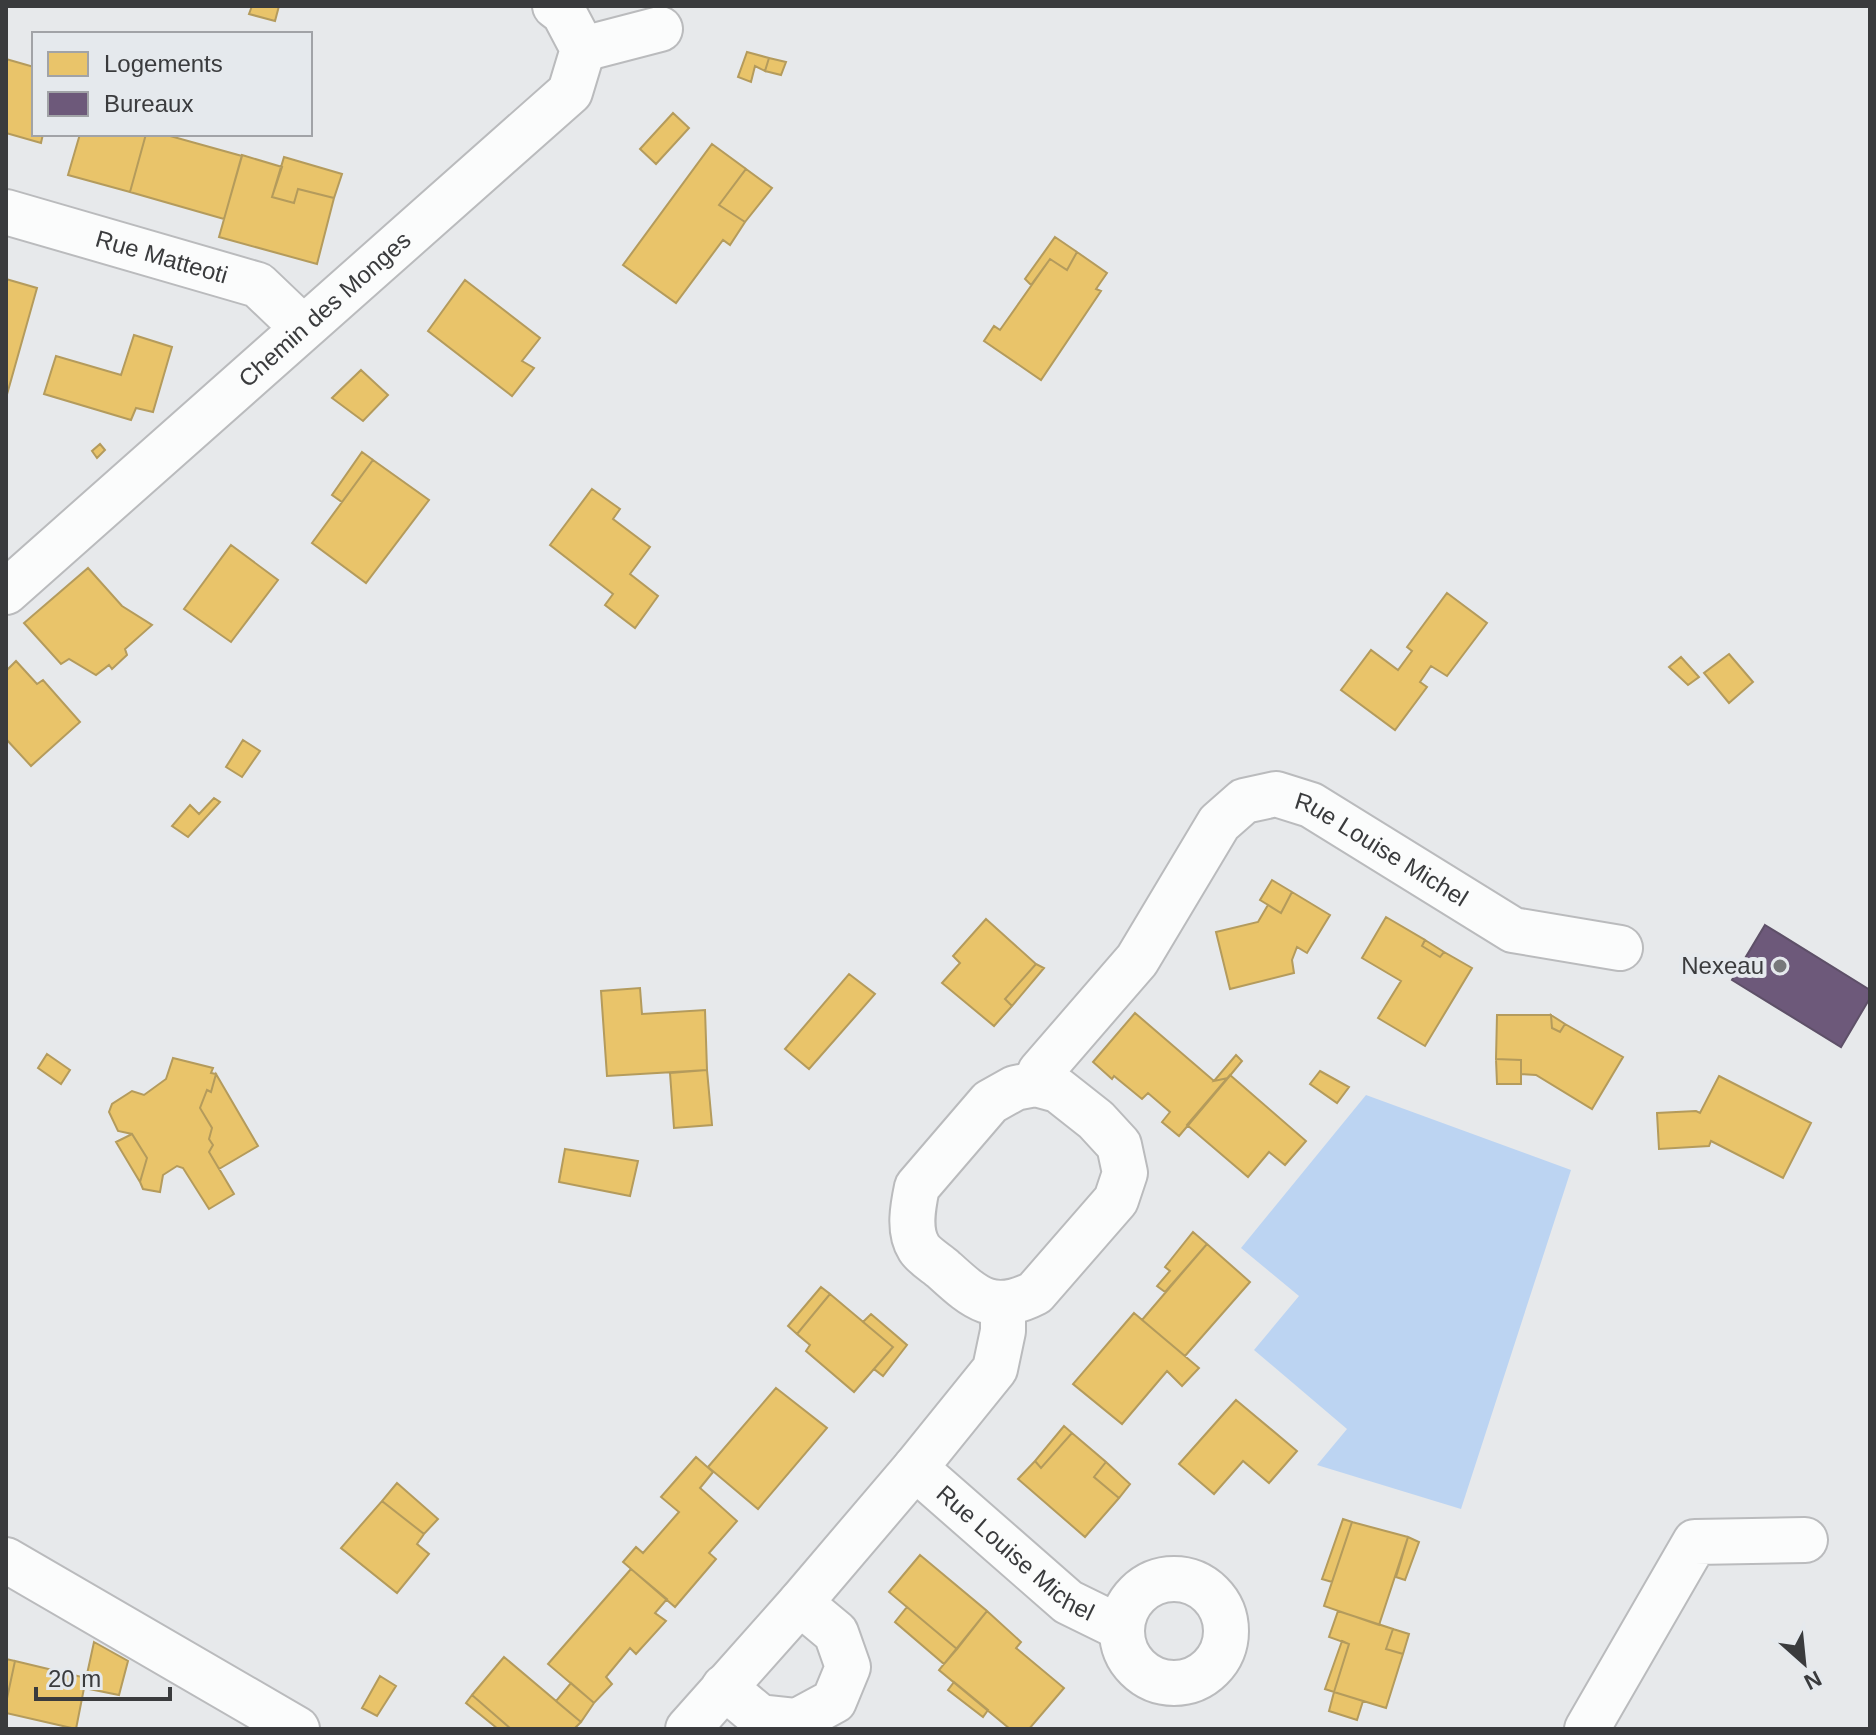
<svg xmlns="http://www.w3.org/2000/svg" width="1876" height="1735" font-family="Arial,sans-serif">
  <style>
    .green { fill: #bcd4f2 }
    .homes { fill: #e9c46a; stroke: #b49b5c; stroke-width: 2 }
    .offices { fill: #6d597a; stroke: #5e5068; stroke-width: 2 }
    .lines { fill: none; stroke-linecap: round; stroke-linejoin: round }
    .street-casing { stroke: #babbbd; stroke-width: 48 }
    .street { stroke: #fbfcfc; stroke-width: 44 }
    .poi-dot { fill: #77787a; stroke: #e5e9ed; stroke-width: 3 }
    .labels { text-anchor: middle; stroke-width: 8; stroke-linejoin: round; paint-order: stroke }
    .street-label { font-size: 24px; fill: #3a3b3d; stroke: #e5e9ed }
    .poi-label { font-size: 24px; fill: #3a3b3d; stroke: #e5e9ed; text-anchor: end }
  </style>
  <rect width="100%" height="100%" fill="#e7e9eb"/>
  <path class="green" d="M 1366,1095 L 1571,1170 L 1461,1509 L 1317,1465 L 1347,1429 L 1254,1350 L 1299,1296 L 1241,1248 Z"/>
  <path class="homes" d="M 252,6 L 279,6 L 275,21 L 249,14 Z
    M 747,52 L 769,58 L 765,71 L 755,66 L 751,82 L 738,77 Z
    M 769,58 L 786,62 L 781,75 L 765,71 Z
    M 6,59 L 34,67 L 34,134 L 43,134 L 41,143 L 6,133 Z
    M 673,113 L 689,128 L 656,164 L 640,149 Z
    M 80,134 L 146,134 L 130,192 L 68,175 Z
    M 146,134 L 163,134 L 242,156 L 224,219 L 130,192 Z
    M 712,144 L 746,169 L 719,205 L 745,222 L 730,245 L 723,240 L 676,303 L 623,265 Z
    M 242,155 L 282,167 L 272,197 L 294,203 L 298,189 L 334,198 L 317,264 L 219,237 Z
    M 284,157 L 342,174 L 334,198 L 298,189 L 294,203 L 272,197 Z
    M 746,169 L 772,188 L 745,222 L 719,205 Z
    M 1055,237 L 1077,252 L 1067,270 L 1050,259 L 1031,285 L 1025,279 Z
    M 1077,252 L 1107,273 L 1096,289 L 1101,291 L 1041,380 L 984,341 L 994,326 L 1000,330 L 1050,259 L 1067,270 Z
    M 6,279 L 37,288 L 6,398 Z
    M 465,280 L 540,338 L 522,361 L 534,368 L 512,396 L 428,331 Z
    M 134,335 L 172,347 L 153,412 L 136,408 L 131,420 L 44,394 L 56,356 L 121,375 Z
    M 361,370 L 388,395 L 363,421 L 332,398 Z
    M 100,444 L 105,450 L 97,458 L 92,451 Z
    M 362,452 L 373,460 L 342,502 L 332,495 Z
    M 373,460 L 429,500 L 366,583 L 312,543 Z
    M 592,489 L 620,509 L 613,519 L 650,547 L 630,574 L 658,596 L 635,628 L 605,605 L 613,594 L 550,545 Z
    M 231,545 L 278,580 L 231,642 L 184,609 Z
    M 88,568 L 122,606 L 152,625 L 125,649 L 127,655 L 112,669 L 109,665 L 96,675 L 69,659 L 61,664 L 24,623 Z
    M 1447,593 L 1487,623 L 1447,676 L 1431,666 L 1420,682 L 1427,687 L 1395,730 L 1341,690 L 1371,650 L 1398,670 L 1412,651 L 1407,647 Z
    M 1729,654 L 1753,682 L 1729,703 L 1704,673 Z
    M 1681,657 L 1699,677 L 1688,685 L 1669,667 Z
    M 16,661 L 37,684 L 43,680 L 80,722 L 31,766 L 6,739 L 6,671 Z
    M 243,740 L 260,751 L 242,777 L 226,767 Z
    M 214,798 L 220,802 L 188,837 L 172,826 L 190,805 L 199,814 Z
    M 1272,880 L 1292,892 L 1281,913 L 1260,900 Z
    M 1292,892 L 1330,915 L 1307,953 L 1297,947 L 1292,960 L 1294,973 L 1230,989 L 1216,932 L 1258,922 L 1268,905 L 1281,913 Z
    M 1386,917 L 1425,940 L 1422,946 L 1440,957 L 1444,952 L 1472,968 L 1425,1046 L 1378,1018 L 1401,981 L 1362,958 Z
    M 986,919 L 1036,964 L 1005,999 L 1012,1006 L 994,1026 L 942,983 L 960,963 L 953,956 Z
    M 1425,940 L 1444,952 L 1440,957 L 1422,946 Z
    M 1036,964 L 1044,968 L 1012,1006 L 1005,999 Z
    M 849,974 L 875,994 L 809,1069 L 785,1049 Z
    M 640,988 L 642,1014 L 705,1010 L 707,1070 L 607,1076 L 601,991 Z
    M 1135,1013 L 1214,1081 L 1228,1078 L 1179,1136 L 1162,1122 L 1170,1112 L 1148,1093 L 1142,1099 L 1114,1076 L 1112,1079 L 1093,1062 Z
    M 1497,1015 L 1551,1015 L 1552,1028 L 1560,1032 L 1565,1024 L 1623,1057 L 1592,1109 L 1536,1075 L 1521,1074 L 1521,1060 L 1496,1059 Z
    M 1551,1015 L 1565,1024 L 1560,1032 L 1552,1028 Z
    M 47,1054 L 70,1070 L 61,1084 L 38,1068 Z
    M 1236,1055 L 1242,1061 L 1228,1078 L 1214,1081 Z
    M 173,1058 L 213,1068 L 211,1073 L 216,1074 L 211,1092 L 207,1090 L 200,1108 L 212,1128 L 209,1139 L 213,1145 L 209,1152 L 234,1194 L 209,1209 L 183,1168 L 177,1166 L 163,1175 L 160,1192 L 143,1189 L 140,1182 L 147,1158 L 132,1134 L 118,1131 L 109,1112 L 112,1104 L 132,1091 L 144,1095 L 166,1079 Z
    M 1496,1059 L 1521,1060 L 1521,1084 L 1497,1084 Z
    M 707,1070 L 712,1125 L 674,1128 L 670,1073 Z
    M 1320,1071 L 1349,1087 L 1337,1103 L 1310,1084 Z
    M 216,1074 L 258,1146 L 219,1169 L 209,1152 L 213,1145 L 209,1139 L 212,1128 L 200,1108 L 207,1090 L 211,1092 Z
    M 1230,1075 L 1306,1141 L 1285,1165 L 1269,1152 L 1248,1177 L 1187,1125 Z
    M 1719,1076 L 1811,1123 L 1783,1178 L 1711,1141 L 1709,1146 L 1659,1149 L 1657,1113 L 1696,1111 L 1700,1113 Z
    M 132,1134 L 147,1158 L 140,1182 L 116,1142 Z
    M 565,1149 L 638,1161 L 630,1196 L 559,1182 Z
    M 1193,1232 L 1207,1244 L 1165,1292 L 1157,1286 L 1170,1271 L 1165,1267 Z
    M 1207,1244 L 1250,1282 L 1185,1356 L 1142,1320 Z
    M 821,1287 L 830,1294 L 797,1334 L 788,1326 Z
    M 830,1294 L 893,1347 L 854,1392 L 806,1351 L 810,1345 L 797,1334 Z
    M 1134,1313 L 1199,1368 L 1182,1386 L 1167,1371 L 1122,1424 L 1073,1384 Z
    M 871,1314 L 907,1345 L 883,1376 L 874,1369 L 893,1347 L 863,1322 Z
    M 776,1388 L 827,1428 L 758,1509 L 708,1467 Z
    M 1236,1400 L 1297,1451 L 1269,1483 L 1243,1461 L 1214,1494 L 1179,1464 Z
    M 1064,1426 L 1072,1433 L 1041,1468 L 1035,1461 Z
    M 1072,1433 L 1106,1462 L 1094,1477 L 1119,1498 L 1085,1537 L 1018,1479 L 1035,1461 L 1041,1468 Z
    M 696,1457 L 713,1472 L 700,1488 L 737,1521 L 709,1553 L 716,1559 L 675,1607 L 623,1562 L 636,1547 L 643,1553 L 679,1512 L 661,1497 Z
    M 1106,1462 L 1130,1484 L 1119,1498 L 1094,1477 Z
    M 397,1483 L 438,1519 L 424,1534 L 382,1501 Z
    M 382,1501 L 424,1534 L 417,1544 L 429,1554 L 397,1593 L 341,1548 Z
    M 1343,1519 L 1352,1522 L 1332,1582 L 1322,1579 Z
    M 1352,1522 L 1408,1537 L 1379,1625 L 1324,1606 Z
    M 1408,1537 L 1419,1542 L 1405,1580 L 1396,1577 Z
    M 920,1555 L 987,1611 L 957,1649 L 889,1592 Z
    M 631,1569 L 667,1599 L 655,1613 L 666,1621 L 636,1654 L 630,1648 L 606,1677 L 612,1684 L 594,1703 L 548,1664 Z
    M 907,1607 L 957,1649 L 944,1664 L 895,1622 Z
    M 987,1611 L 1021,1642 L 1016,1648 L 1064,1688 L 1029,1729 L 1010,1729 L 939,1670 Z
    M 1338,1611 L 1393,1629 L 1386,1649 L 1403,1654 L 1386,1708 L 1334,1692 L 1349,1644 L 1329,1637 Z
    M 1393,1629 L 1409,1634 L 1403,1654 L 1386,1649 Z
    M 1342,1641 L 1349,1644 L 1334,1692 L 1325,1689 Z
    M 94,1642 L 128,1661 L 119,1695 L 84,1688 Z
    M 504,1657 L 581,1722 L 574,1729 L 511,1729 L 472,1695 Z
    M 6,1659 L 15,1661 L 6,1703 Z
    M 15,1661 L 86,1678 L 76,1729 L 6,1713 L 6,1703 Z
    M 380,1676 L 396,1686 L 377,1716 L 362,1708 Z
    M 954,1682 L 988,1710 L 983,1717 L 948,1690 Z
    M 571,1683 L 594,1703 L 581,1722 L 556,1701 Z
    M 1334,1692 L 1363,1701 L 1357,1720 L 1329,1711 Z
    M 472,1695 L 511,1729 L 498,1729 L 466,1703 Z"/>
  <path class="offices" d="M 1765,925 L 1870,990 L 1870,998 L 1841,1047 L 1732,980 Z"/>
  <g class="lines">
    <defs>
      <g id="street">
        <path d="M 583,49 L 660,29"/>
        <path id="s1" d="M 6,212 L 258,285 L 302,327"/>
        <path id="s2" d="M 6,592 L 570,92 L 583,49 L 564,13 L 555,6"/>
        <path id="s3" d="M 1036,1084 L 1040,1072 L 1137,960 L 1219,823 L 1244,801 L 1276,794 L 1311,805 L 1513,930 L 1620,948"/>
        <path d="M 1036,1084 L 1058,1090 L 1096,1120 L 1119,1145 L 1125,1173 L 1116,1200 L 1035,1293 C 992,1315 975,1298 943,1269 C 936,1263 924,1256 919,1248 C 908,1231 913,1206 917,1187 L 990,1102 L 1015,1088 Z"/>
        <path id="s4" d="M 915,1468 L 1068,1602 L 1121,1628"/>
        <path d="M 6,1560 L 297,1729"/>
        <circle cx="1174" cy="1631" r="52"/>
        <path d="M 724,1687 L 760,1717 L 797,1721 L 834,1701 L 848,1667 L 836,1633 L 800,1603"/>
        <path d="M 688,1729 L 800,1603 L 915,1468 L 995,1369 L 1003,1331 L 1003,1305"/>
        <path d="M 1587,1729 L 1695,1542 L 1805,1540"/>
      </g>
    </defs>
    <use href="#street" class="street-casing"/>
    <use href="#street" class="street"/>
  </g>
  <circle class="poi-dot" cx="1780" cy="966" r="8"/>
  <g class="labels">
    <g class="street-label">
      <text dy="8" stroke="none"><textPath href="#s1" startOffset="162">Rue Matteoti</textPath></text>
      <text dy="8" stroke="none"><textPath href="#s2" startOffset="426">Chemin des Monges</textPath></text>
      <text dy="8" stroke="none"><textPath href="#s3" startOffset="506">Rue Louise Michel</textPath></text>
      <text dy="8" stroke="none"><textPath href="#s4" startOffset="132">Rue Louise Michel</textPath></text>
    </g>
    <g class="poi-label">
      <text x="1764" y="974">Nexeau</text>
    </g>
  </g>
  <rect width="1876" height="1735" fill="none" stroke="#3a3b3d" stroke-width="16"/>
  <rect x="32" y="32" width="280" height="104" fill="#e5e9ed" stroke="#a1a3a7" stroke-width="2"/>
  <rect x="48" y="52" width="40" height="24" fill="#e9c46a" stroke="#a1a3a7" stroke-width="2"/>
  <text x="104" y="72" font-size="24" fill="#3a3b3d">Logements</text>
  <rect x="48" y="92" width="40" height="24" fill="#6d597a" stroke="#a1a3a7" stroke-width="2"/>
  <text x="104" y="112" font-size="24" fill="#3a3b3d">Bureaux</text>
  <g transform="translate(1804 1663) rotate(153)" stroke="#e5e9ed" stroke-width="6" paint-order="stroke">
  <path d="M0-6L14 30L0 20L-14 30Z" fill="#3a3b3d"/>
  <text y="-12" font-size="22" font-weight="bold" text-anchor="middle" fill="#3a3b3d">N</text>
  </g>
  <path d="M36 1687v12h134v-12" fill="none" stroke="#3a3b3d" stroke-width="4"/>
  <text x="48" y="1687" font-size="24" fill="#3a3b3d" stroke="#e5e9ed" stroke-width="6" paint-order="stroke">20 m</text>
</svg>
